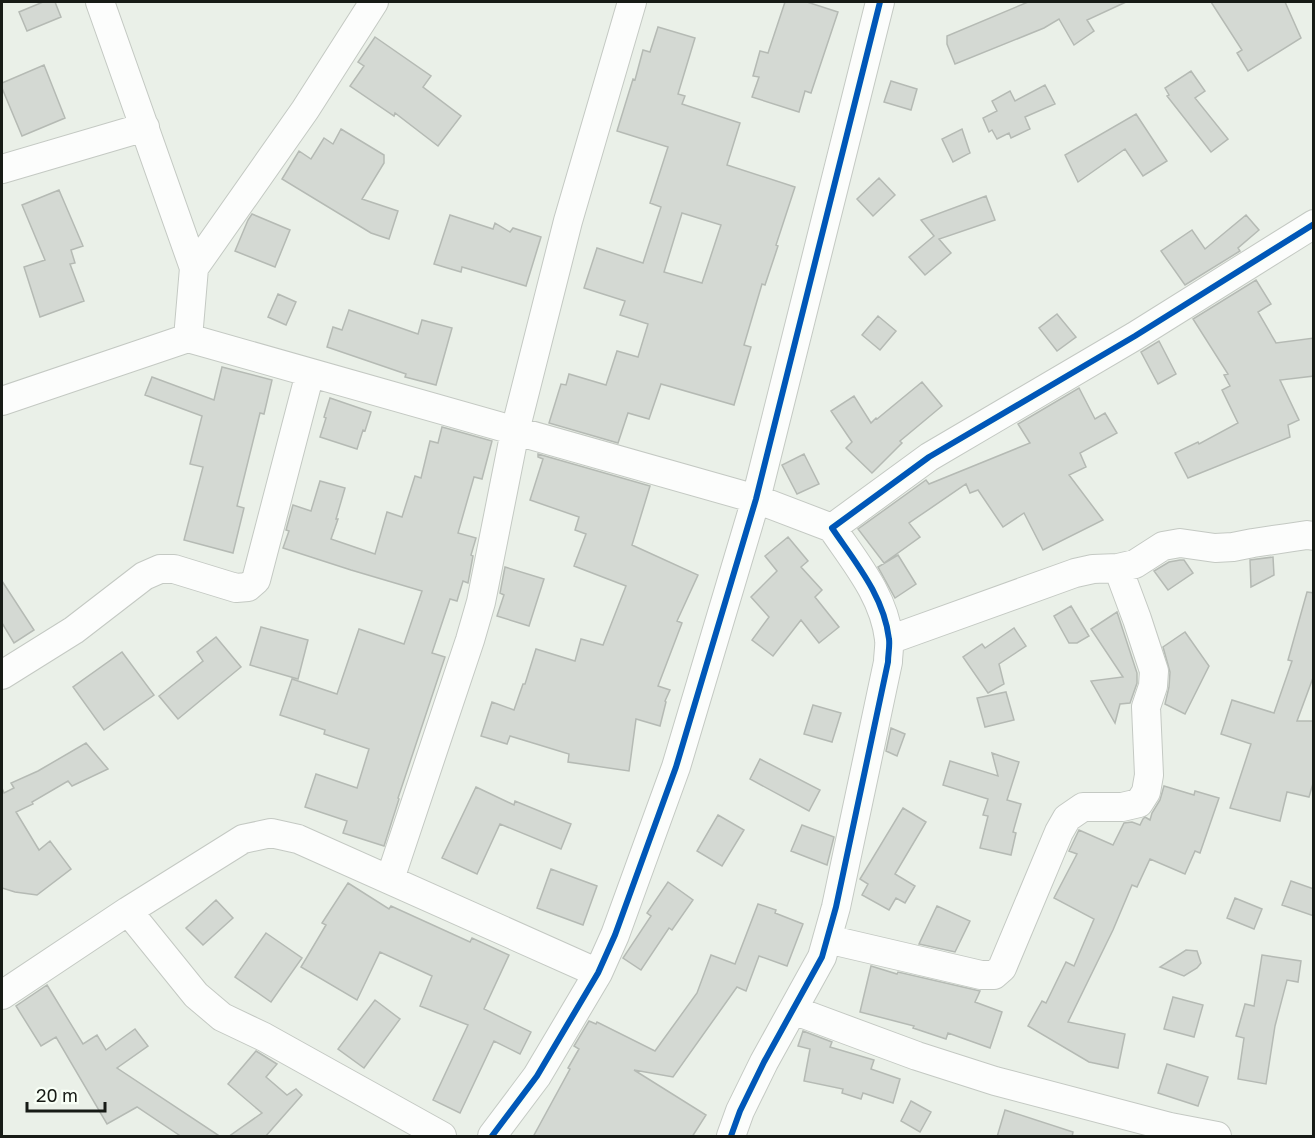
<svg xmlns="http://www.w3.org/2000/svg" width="1315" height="1138" font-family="'Golos Text',sans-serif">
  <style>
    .building { fill: #d4d9d3; stroke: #b5bab4; stroke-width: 1.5; fill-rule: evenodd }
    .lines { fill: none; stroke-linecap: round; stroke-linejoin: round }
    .minor-casing { stroke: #c4c9c3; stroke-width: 30 }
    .minor { stroke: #fcfdfc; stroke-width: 28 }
    .cycleway-casing { stroke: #f8fff6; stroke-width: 10 }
    .cycleway { stroke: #0057b8; stroke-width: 6 }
  </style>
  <rect width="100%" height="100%" fill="#eaf0e8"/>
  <path class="building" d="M 43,2 L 55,2 L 61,17 L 27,31 L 19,12 Z
    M 785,2 L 807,2 L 838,12 L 811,93 L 805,91 L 799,112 L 752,97 L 759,77 L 753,76 L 760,51 L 768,53 Z
    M 1028,2 L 1126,2 L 1087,20 L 1094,31 L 1074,45 L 1059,19 L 1044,28 L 955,64 L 947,44 L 947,36 Z
    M 1211,2 L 1285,2 L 1301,38 L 1248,71 L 1237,53 L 1242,50 Z
    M 658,27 L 695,38 L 678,94 L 685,96 L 682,104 L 740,123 L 727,165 L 795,187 L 776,245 L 778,246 L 765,285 L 762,284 L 744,345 L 751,347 L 734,405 L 661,384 L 649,419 L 628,413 L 618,443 L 549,423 L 561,384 L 566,385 L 569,374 L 606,385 L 617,351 L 638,357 L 648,324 L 620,315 L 625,301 L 584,288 L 597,248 L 643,263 L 661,207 L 650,203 L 668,147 L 617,131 L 633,79 L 635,80 L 643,50 L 650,52 ZM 682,213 L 721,225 L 702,283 L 664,272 Z
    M 375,37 L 431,76 L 423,87 L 461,116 L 438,146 L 395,113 L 394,116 L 350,86 L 364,66 L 358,62 Z
    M 44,65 L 65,118 L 22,136 L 2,88 L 2,83 Z
    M 1191,71 L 1205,91 L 1195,98 L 1228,139 L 1211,152 L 1167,96 L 1169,95 L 1165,88 Z
    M 891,81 L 917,89 L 911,110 L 884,102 Z
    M 1045,85 L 1055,104 L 1025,117 L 1030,129 L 1011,138 L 1009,133 L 997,139 L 992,130 L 989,132 L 983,118 L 997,111 L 992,101 L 1010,91 L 1015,101 Z
    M 1136,114 L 1167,161 L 1143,176 L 1125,149 L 1078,182 L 1065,155 Z
    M 341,129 L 384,155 L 384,163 L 362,199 L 398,211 L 389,239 L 371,233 L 282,179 L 299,151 L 311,159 L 324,138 L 333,144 Z
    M 962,129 L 970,153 L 953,162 L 942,139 Z
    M 879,178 L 895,195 L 873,216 L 857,199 Z
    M 59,190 L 83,246 L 71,250 L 75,263 L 70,264 L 84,301 L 40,317 L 24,267 L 45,260 L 22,205 Z
    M 986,196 L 995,220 L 939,239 L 951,253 L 925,275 L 909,257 L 934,236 L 921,220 Z
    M 252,214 L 290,230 L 275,267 L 235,251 L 248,220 Z
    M 450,215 L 493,229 L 495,223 L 510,232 L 513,228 L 541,237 L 526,286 L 462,267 L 461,272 L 434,264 Z
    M 1246,215 L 1259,230 L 1238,248 L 1240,251 L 1185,285 L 1161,251 L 1192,230 L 1205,249 Z
    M 1256,280 L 1271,304 L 1258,312 L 1276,343 L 1314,338 L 1314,376 L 1280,380 L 1299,420 L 1288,425 L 1290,437 L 1188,478 L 1175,453 L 1198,442 L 1199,444 L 1238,423 L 1222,390 L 1230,386 L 1224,375 L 1228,374 L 1193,319 Z
    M 278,294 L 296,302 L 286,325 L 268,317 Z
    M 349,310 L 418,334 L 422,320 L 452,328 L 436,385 L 405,377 L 406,374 L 327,347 L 333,327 L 342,330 Z
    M 1057,314 L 1076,337 L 1057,351 L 1039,328 Z
    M 878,316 L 896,331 L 880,350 L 862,335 Z
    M 1159,341 L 1176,374 L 1158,384 L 1141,352 Z
    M 222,367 L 272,380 L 264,414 L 260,413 L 237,506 L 244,508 L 233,553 L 184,540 L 203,467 L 190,464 L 202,416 L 145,395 L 152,377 L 214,400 Z
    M 922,382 L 942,406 L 900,441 L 902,443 L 872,473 L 846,448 L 852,442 L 831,411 L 854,396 L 871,423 L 876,418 L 877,419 Z
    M 1079,388 L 1095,419 L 1105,413 L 1117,433 L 1080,453 L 1086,467 L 1069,475 L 1103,520 L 1043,550 L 1024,513 L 1003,527 L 978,490 L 970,493 L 966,484 L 909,523 L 920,537 L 884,563 L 858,529 L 926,480 L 929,484 L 1030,443 L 1018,424 Z
    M 330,398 L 371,412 L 365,431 L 363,430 L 357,449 L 320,437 L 326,418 L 324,417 Z
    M 442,427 L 492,441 L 482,479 L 474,477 L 458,533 L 476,538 L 471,555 L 473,556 L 468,583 L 463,581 L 457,601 L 450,599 L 432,653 L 445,657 L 398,798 L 399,799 L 384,846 L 343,833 L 347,821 L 305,807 L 316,774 L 357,788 L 369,749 L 324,734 L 325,730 L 280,715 L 292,679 L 337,694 L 359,629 L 404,644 L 422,591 L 351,570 L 283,548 L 289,531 L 286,530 L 293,505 L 311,511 L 320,481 L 345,488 L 336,519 L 338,519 L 331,539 L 375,554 L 387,512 L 402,517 L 415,476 L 421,478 L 430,441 L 438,443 Z
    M 538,454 L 650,486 L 632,545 L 698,575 L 677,621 L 682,623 L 658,686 L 670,690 L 665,701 L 666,702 L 660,726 L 636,719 L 629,771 L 568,762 L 569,754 L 510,736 L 507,744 L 481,736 L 492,702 L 514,710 L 523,684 L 525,684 L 536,649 L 575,661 L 581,639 L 603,645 L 626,586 L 574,566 L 586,534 L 575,530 L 579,517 L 530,500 L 543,459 L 538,457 Z
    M 804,454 L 819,484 L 797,494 L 782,465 Z
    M 788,537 L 808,561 L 801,567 L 822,590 L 815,597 L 839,627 L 819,643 L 801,620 L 773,656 L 752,640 L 769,617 L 751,597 L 777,571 L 765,556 Z
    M 898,555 L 916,584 L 895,598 L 878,567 Z
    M 1273,557 L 1274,575 L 1251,587 L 1250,560 Z
    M 1180,560 L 1184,560 L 1193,573 L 1168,590 L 1154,571 L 1169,562 Z
    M 505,567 L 544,579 L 529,626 L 497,616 L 504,595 L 500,593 Z
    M 2,581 L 34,630 L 14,643 L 2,623 Z
    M 1307,592 L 1314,593 L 1314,675 L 1297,721 L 1314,721 L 1314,780 L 1309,797 L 1287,792 L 1280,821 L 1230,808 L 1251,744 L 1221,734 L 1232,700 L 1274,713 L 1292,661 L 1288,660 Z
    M 1071,606 L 1089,636 L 1077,643 L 1069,643 L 1054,616 Z
    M 1117,612 L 1137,673 L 1137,683 L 1130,703 L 1120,704 L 1115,723 L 1091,681 L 1123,677 L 1091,629 Z
    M 261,627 L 308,640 L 298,679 L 250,665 Z
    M 1014,628 L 1026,646 L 999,664 L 1004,684 L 988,693 L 963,657 L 982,644 L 985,648 Z
    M 1185,632 L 1209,666 L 1185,714 L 1165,704 L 1169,687 L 1170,672 L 1163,647 Z
    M 216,637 L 241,667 L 178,719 L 159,696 L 203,661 L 197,652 Z
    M 122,652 L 154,695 L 104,730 L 73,687 Z
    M 1006,692 L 1014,720 L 985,727 L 977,698 Z
    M 813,705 L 841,713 L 832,742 L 804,734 Z
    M 891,728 L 905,734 L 897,756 L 886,751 Z
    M 86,743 L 108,769 L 72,786 L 68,781 L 32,802 L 33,804 L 16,812 L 39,850 L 50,841 L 71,869 L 37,895 L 15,892 L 2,888 L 2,788 L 4,793 L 14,788 L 11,783 L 38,771 Z
    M 992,753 L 1019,762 L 1007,800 L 1021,804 L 1013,832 L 1016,833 L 1011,855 L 980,848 L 988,816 L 983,815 L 988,799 L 943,785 L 950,761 L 998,776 Z
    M 760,759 L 820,790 L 809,811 L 750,779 Z
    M 1164,786 L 1194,795 L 1195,791 L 1219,798 L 1200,853 L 1195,851 L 1185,874 L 1150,859 L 1137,887 L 1132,885 L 1113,930 L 1068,1022 L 1125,1034 L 1118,1068 L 1089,1062 L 1028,1026 L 1042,1001 L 1046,1003 L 1066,962 L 1074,966 L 1094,919 L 1054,898 L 1077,854 L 1069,851 L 1079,830 L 1113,845 L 1124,823 L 1132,822 L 1140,825 L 1143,819 L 1145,817 L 1150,820 L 1152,813 L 1160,800 Z
    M 476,787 L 514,805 L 515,801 L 571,824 L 561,849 L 500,824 L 477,874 L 442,858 Z
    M 903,808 L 926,822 L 895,874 L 915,886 L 905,903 L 896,898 L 889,910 L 862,895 L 868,884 L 860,879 Z
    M 718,815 L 744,830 L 722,866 L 697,851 Z
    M 802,825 L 834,837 L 827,865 L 791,851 Z
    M 551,869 L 597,886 L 583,925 L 537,908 Z
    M 1291,881 L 1314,889 L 1314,916 L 1282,905 Z
    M 668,882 L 693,900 L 672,930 L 669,928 L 641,970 L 623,958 L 651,916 L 647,913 Z
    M 348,883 L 389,909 L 391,906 L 470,942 L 472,938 L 509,955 L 484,1009 L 531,1032 L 520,1054 L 494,1041 L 460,1113 L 433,1100 L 468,1025 L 420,1006 L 432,976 L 380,952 L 357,1000 L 301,967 L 326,925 L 322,923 Z
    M 1235,898 L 1262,909 L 1254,929 L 1227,918 Z
    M 216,900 L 233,918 L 203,945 L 186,928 Z
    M 758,904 L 776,910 L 775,913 L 803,924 L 787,966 L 759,956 L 746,991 L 737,987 L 673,1077 L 634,1070 L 706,1115 L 692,1137 L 533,1137 L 570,1069 L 568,1068 L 579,1049 L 574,1046 L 589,1021 L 596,1024 L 597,1022 L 655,1051 L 697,993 L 711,955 L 735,964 Z
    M 937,906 L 970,921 L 955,952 L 919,944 Z
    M 266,933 L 302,958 L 271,1002 L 235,977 Z
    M 1186,950 L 1197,951 L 1201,963 L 1197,968 L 1184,976 L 1160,967 Z
    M 1262,955 L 1301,961 L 1298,982 L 1287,980 L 1275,1026 L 1266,1084 L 1238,1079 L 1244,1038 L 1236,1036 L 1245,1004 L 1254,1006 Z
    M 871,966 L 897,974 L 898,972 L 980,991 L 975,1002 L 1002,1012 L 990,1048 L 948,1033 L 946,1039 L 913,1028 L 914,1026 L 860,1012 Z
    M 47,985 L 83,1044 L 97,1035 L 106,1050 L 135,1029 L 148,1046 L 117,1068 L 221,1137 L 182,1137 L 137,1107 L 107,1124 L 56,1037 L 41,1046 L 16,1006 Z
    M 1173,997 L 1203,1005 L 1194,1037 L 1164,1029 Z
    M 375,1000 L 400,1019 L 364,1068 L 338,1049 Z
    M 803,1031 L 832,1042 L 830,1047 L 874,1060 L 871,1069 L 900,1079 L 893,1103 L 863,1093 L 861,1099 L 842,1093 L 843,1089 L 804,1081 L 810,1049 L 798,1046 Z
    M 256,1051 L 277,1064 L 266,1077 L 287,1095 L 296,1089 L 302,1095 L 265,1137 L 228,1137 L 262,1113 L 228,1084 Z
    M 1167,1064 L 1208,1077 L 1198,1106 L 1158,1093 Z
    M 911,1101 L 931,1112 L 920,1132 L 901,1121 Z
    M 1005,1110 L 1073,1132 L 1072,1137 L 997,1137 Z"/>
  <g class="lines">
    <defs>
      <path id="minor" d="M 100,2 L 194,268 L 188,338
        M 2,169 L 145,127
        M 194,268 L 305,110 L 374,2
        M 2,401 L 188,338 L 756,499 L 832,528
        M 889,640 L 1075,573 L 1093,569 L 1118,568 L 1135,564 L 1163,546 L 1180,543 L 1215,548 L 1233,547 L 1253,543 L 1287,538 L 1307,535 L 1314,536
        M 2,675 L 74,630 L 144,576 L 160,569 L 174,569 L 236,588 L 248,587 L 256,580 L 310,373
        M 390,879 L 470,640 L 481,602 L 515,431 L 568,221 L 632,2
        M 128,911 L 196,995 L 222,1017 L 264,1037 L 442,1136
        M 827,939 L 981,975 L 994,975 L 1002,968 L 1059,832 L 1067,818 L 1083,807 L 1122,807 L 1139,803 L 1146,792 L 1149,775 L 1146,707 L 1153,686 L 1154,671 L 1137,619 L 1118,568
        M 2,995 L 128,911 L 243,839 L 271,833 L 298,839 L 598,973
        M 793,1010 L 917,1056 L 995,1081 L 1170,1127 L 1217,1136
        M 492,1136 L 537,1076 L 598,973 L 615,935 L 676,767 L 756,499 L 880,2
        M 731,1136 L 740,1111 L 764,1062 L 822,957 L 836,907 L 888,662 C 888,654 890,646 889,639 C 884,596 855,562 832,528 L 929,457 L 1135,336 L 1314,224"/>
    </defs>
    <use href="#minor" class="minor-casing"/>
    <use href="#minor" class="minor"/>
    <defs>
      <path id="cycleway" d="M 492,1136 L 537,1076 L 598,973 L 615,935 L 676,767 L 756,499 L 880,2
        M 731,1136 L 740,1111 L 764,1062 L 822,957 L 836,907 L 888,662 C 888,654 890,646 889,639 C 884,596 855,562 832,528 L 929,457 L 1135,336 L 1314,224"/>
    </defs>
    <use href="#cycleway" class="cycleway-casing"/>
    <use href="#cycleway" class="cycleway"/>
  </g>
  <rect width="1315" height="1138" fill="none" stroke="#171b16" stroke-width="6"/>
  <path d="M27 1102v9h78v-9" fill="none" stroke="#171b16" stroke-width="3"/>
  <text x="36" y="1102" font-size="18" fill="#171b16" stroke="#f8fff6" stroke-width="4.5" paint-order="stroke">20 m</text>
</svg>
